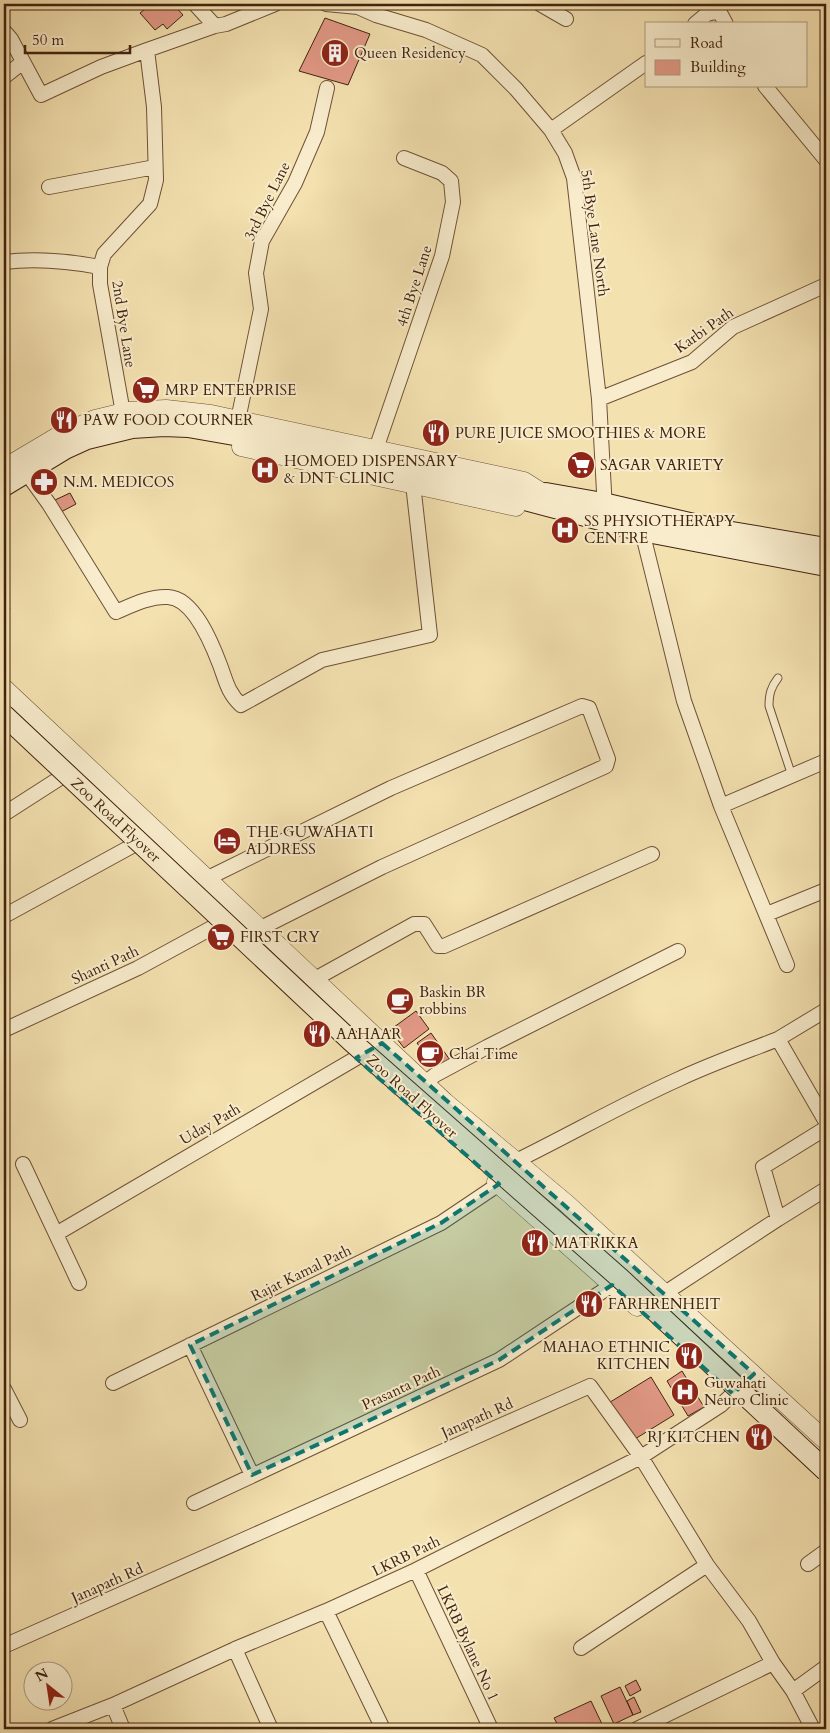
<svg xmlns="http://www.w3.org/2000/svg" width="830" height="1733" font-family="Cardo,serif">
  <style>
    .building { fill: #e29986; stroke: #41230f }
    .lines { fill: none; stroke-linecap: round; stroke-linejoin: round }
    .service-casing { stroke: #6e5237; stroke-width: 9 }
    .minor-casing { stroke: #6e5237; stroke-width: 16 }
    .tertiary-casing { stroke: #6e5237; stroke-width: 19 }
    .secondary-casing { stroke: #41230f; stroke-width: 22 }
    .service { stroke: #f8eccc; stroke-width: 7 }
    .minor { stroke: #f8eccc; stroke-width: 14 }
    .tertiary { stroke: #f8eccc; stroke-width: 18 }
    .secondary { stroke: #f8eccc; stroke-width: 20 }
    .secondary-bridge-casing { stroke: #41230f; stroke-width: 22; stroke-linecap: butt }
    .secondary-bridge { stroke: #f8eccc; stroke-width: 20 }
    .marked { fill: #0f766e; fill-opacity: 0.2; stroke: #0f766e; stroke-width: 4; stroke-dasharray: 10 6; stroke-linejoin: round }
    .labels { text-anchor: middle; stroke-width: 4; stroke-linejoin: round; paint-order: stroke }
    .poi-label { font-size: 15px; fill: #41230f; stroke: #f8eccc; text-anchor: start }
    .street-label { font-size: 15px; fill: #41230f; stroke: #f8eccc }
  </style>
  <rect width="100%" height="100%" fill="#f4e1b0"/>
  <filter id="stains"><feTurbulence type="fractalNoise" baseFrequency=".004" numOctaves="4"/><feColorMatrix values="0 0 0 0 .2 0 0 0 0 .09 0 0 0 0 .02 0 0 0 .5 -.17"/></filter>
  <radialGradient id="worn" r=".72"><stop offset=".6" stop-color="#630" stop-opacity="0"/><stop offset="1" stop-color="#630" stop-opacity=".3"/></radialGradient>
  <path class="building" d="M 151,4 L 173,4 L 183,15 L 167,29 L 163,24 L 155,30 L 140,13 Z
    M 325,18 L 370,34 L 348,85 L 299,71 Z
    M 70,493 L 76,504 L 61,512 L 55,500 Z
    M 4,598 L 10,609 L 4,612 Z
    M 416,1011 L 429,1029 L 404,1048 L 390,1030 Z
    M 431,1033 L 450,1060 L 435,1070 L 417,1043 Z
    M 682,1371 L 704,1407 L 688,1416 L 667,1381 Z
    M 651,1377 L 674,1415 L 630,1442 L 607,1404 Z
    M 636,1680 L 641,1690 L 630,1696 L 625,1686 Z
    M 620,1687 L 633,1715 L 614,1724 L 601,1696 Z
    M 634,1697 L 641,1712 L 633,1715 L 627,1701 Z
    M 591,1701 L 603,1726 L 596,1729 L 560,1729 L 554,1718 Z"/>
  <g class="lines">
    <defs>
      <path id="service" d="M 778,678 C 771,687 769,694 769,706 L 792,776"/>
      <path id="minor" d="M 195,4 L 215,26 L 226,24 L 275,4
        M 326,4 L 358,7 L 376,15 L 426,30 L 482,55 L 516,89 L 551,130 L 565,153 L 574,178 L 599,399 L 605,510
        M 540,4 L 566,19
        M 695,24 L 707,14 L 719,11 L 726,24
        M 4,31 L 11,39 L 41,95 L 101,67 L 147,50
        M 4,77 L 23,62
        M 765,86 L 826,160
        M 551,130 L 646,63
        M 49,187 L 155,167
        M 4,262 C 36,258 68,261 100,267
        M 599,399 L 692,362 L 733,327 L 826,285
        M 123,413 L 100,284 L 100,267 L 104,254 L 150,204 L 156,180 L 154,107 L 147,50 L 215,26
        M 238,420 L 261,309 L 256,273 L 262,241 L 295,183 L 317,132 L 327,88
        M 376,449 L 442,256 L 453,202 L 451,181 L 442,173 L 404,158
        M 31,479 L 49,504 L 116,612 C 132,605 150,596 168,597 C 194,598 212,644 220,665 C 226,681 228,693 241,705 L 322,660 L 430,635 L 413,484
        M 642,531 L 684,701 L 721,806 L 787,965
        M 721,806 L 826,761
        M 4,814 L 60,778
        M 206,879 L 391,788 L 582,706 L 589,708 L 608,759 L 606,766 L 382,867 L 259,929
        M 767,914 L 826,890
        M 4,916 L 132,846
        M 313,980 L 414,924 L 424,924 L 438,946 L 444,946 L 652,854
        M 826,1010 L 778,1039 L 826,1122
        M 4,1030 L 138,968 L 217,925
        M 425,1083 L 435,1075 L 487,1047 L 678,951
        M 516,1161 C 571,1134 623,1104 679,1079 C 711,1064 745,1052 778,1039
        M 23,1164 L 79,1283
        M 778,1219 L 826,1189
        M 56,1234 L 370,1050
        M 665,1293 L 778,1219 L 763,1167 L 826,1128
        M 190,1345 L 252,1475
        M 113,1383 L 441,1223 L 499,1184
        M 4,1389 L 20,1420
        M 194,1503 L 499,1360 L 612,1285
        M 808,1564 L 826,1551
        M 416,1570 L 491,1729
        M 326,1611 L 383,1729
        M 4,1646 L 590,1386 L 641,1457 L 707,1565 L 749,1621 L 773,1663 L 793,1691 L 813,1729
        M 581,1648 L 707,1565
        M 235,1649 L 271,1729
        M 793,1691 L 826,1667
        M 113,1705 L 123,1729
        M 52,1729 L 113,1705 L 235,1649 L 326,1611 L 416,1570 L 641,1457 L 721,1405 L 754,1374
        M 637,1729 L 773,1663"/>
      <path id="tertiary" d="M 241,447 L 516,507
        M 4,468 L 63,433 L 95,419 L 128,411 L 166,409 L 211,414 L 524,481 L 543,493
        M 4,688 L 445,1102 L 566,1203 L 826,1441
        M 496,1182 L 637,1307"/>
      <path id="secondary" d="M 4,486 L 65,449 L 87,439 L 132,428 L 164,426 L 188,427 L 234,435 L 416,474 L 506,495 L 642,531 L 826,566
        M 546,493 L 603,503 L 720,530 L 826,548"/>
    </defs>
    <use href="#service" class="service-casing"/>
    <use href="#minor" class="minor-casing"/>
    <use href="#tertiary" class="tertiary-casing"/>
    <use href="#secondary" class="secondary-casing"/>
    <use href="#service" class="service"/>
    <use href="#minor" class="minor"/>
    <use href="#tertiary" class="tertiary"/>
    <use href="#secondary" class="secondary"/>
    <defs>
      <path id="secondary-bridge" d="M 4,715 L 351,1041 L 621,1279 L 826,1471"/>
    </defs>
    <use href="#secondary-bridge" class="secondary-bridge-casing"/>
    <use href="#secondary-bridge" class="secondary-bridge"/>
  </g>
  <path class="marked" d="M 382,1043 L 754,1374 L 733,1394 L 612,1285 L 499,1360 L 252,1475 L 190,1345 L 441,1223 L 499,1184 L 356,1058 Z"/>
  <defs>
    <symbol id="building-disc" viewBox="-11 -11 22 22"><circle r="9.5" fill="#8f2418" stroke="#f8eccc"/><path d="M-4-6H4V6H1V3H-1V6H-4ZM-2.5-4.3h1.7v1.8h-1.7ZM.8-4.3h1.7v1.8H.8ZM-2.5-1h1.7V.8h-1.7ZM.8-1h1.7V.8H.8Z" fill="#fff"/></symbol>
    <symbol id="supermarket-disc" viewBox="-11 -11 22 22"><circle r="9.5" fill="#8f2418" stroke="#f8eccc"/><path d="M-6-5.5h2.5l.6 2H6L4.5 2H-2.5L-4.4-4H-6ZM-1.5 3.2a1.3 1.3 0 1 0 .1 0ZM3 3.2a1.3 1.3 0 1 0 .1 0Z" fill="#fff"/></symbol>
    <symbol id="restaurant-disc" viewBox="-11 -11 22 22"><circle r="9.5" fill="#8f2418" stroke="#f8eccc"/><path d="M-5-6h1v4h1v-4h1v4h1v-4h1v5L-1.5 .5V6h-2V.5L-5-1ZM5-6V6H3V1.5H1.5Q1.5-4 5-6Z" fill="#fff"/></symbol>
    <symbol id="hospital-disc" viewBox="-11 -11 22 22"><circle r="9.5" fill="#8f2418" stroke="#f8eccc"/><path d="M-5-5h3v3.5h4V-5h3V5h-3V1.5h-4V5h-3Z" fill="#fff"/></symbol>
    <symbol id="pharmacy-disc" viewBox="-11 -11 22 22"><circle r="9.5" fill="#8f2418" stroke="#f8eccc"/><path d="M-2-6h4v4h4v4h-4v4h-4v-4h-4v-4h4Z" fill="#fff"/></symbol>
    <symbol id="hotel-disc" viewBox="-11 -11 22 22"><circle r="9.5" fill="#8f2418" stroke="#f8eccc"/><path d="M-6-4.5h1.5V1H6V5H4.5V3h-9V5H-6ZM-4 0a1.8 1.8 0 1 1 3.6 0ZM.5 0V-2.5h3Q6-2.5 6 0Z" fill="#fff"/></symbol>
    <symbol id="cafe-disc" viewBox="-11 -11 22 22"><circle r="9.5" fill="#8f2418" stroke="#f8eccc"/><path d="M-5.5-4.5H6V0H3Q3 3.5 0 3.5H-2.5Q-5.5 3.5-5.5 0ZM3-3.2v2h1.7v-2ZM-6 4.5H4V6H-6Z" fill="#fff"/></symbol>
  </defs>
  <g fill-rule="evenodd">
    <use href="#building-disc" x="319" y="37" width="32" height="32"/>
    <use href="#supermarket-disc" x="130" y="374" width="32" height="32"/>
    <use href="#restaurant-disc" x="48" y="404" width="32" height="32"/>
    <use href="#restaurant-disc" x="420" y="417" width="32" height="32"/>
    <use href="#supermarket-disc" x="565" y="449" width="32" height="32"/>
    <use href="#hospital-disc" x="249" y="454" width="32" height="32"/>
    <use href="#pharmacy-disc" x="28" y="466" width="32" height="32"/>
    <use href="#hospital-disc" x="549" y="514" width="32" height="32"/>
    <use href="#hotel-disc" x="211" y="825" width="32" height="32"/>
    <use href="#supermarket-disc" x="205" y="921" width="32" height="32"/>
    <use href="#cafe-disc" x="384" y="985" width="32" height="32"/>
    <use href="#restaurant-disc" x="301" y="1018" width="32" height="32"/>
    <use href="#cafe-disc" x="414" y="1038" width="32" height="32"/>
    <use href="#restaurant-disc" x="519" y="1227" width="32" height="32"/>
    <use href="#restaurant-disc" x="573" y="1288" width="32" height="32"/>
    <use href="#restaurant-disc" x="673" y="1340" width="32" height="32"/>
    <use href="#hospital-disc" x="669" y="1376" width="32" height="32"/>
    <use href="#restaurant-disc" x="743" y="1421" width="32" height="32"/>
  </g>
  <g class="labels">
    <g class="poi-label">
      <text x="354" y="58">Queen Residency</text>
      <text x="165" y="395">MRP ENTERPRISE</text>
      <text x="83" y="425">PAW FOOD COURNER</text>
      <text x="455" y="438">PURE JUICE SMOOTHIES &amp; MORE</text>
      <text x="284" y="466">HOMOED DISPENSARY<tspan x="284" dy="17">&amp; DNT CLINIC</tspan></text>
      <text x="600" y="470">SAGAR VARIETY</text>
      <text x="63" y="487">N.M. MEDICOS</text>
      <text x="584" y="526">SS PHYSIOTHERAPY<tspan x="584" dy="17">CENTRE</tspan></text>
      <text x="246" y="837">THE GUWAHATI<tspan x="246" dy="17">ADDRESS</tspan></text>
      <text x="240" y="942">FIRST CRY</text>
      <text x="419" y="997">Baskin BR<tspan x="419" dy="17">robbins</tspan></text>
      <text x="336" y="1039">AAHAAR</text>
      <text x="449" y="1059">Chai Time</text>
      <text x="554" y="1248">MATRIKKA</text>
      <text x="608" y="1309">FARHRENHEIT</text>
      <text x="670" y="1352" text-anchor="end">MAHAO ETHNIC<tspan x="670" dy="17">KITCHEN</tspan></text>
      <text x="704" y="1388">Guwahati<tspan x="704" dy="17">Neuro Clinic</tspan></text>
      <text x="740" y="1442" text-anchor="end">RJ KITCHEN</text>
    </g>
    <g class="street-label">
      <text transform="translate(267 201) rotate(-64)" y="5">3rd Bye Lane</text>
      <text transform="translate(595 233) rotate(82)" y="5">5th Bye Lane North</text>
      <text transform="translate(414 286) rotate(-72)" y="5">4th Bye Lane</text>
      <text transform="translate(124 324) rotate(81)" y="5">2nd Bye Lane</text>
      <text transform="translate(704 330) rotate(-35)" y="5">Karbi Path</text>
      <text transform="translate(116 820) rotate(43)" y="5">Zoo Road Flyover</text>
      <text transform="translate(105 965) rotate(-25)" y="5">Shanti Path</text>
      <text transform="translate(412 1096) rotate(42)" y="5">Zoo Road Flyover</text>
      <text transform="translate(210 1124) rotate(-30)" y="5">Uday Path</text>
      <text transform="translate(301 1273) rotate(-26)" y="5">Rajat Kamal Path</text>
      <text transform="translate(401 1388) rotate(-25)" y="5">Prasanta Path</text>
      <text transform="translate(477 1418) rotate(-24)" y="5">Janapath Rd</text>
      <text transform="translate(406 1556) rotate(-26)" y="5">LKRB Path</text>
      <text transform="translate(107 1583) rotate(-24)" y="5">Janapath Rd</text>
      <text transform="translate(468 1643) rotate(65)" y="5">LKRB Bylane No 1</text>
    </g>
  </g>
  <rect width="830" height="1733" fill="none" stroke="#f4e1b0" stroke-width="20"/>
  <rect x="5" y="5" width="820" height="1723" fill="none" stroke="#41230f" stroke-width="2.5"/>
  <rect x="10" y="10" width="810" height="1713" fill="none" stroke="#41230f"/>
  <rect x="645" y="22" width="162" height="65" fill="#f8eccc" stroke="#af9c80"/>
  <rect x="655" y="39" width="25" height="8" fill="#f8eccc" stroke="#af9c80"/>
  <text x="690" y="48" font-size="15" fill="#41230f">Road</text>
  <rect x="655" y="60" width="25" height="15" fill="#e29986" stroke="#af9c80"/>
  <text x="690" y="72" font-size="15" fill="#41230f">Building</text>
  <g transform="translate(48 1686) rotate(330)"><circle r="24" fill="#f8eccc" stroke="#af9c80"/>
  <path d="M0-4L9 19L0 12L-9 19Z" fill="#8f2418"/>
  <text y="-8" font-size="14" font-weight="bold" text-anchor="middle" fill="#41230f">N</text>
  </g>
  <path d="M25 45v8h105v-8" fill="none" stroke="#41230f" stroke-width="2.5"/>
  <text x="32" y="45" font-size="15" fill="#41230f" stroke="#f8eccc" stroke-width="4" paint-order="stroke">50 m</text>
  <rect width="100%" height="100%" filter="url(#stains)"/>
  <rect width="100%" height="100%" fill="url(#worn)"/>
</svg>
